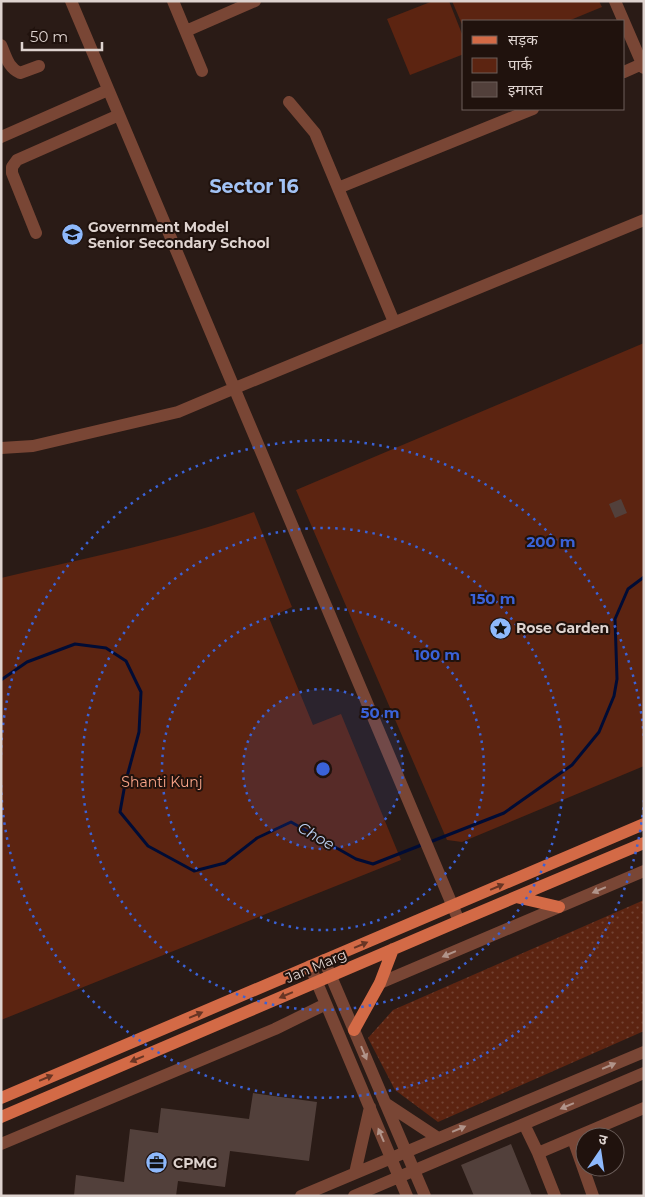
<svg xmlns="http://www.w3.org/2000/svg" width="645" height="1197" font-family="Montserrat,'Noto Sans Devanagari',sans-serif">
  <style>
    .grass { fill: url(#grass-dots) }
    .green { fill: #5c2411 }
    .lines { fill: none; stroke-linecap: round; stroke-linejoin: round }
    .stream { stroke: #000c35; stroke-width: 3 }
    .building { fill: #52403b }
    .minor { stroke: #794635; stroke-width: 12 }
    .major { stroke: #d36a46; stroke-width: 12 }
    .oneway { fill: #683524 }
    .oneway2 { fill: #b1948a }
    .ring { fill: none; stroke: #3a62d7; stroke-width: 2.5; stroke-dasharray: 2.5 5 }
    .labels { text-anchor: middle; stroke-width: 4; stroke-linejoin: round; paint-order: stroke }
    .poi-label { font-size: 14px; font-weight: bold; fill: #ded3cf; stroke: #20120d; text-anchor: start }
    .park-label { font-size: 14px; fill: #fba589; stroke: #20120d }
    .street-label { font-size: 14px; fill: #ded3cf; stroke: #20120d }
    .water-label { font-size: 15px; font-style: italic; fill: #bcd2f5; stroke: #20120d }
    .district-label { font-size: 19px; font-weight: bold; fill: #a2c2f4; stroke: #20120d }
    .centre { fill: #3a62d7; stroke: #20120d; stroke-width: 2.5 }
    .ring-label { font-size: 15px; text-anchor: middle; font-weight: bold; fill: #3a62d7; stroke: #20120d; stroke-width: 4; stroke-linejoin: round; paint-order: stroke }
  </style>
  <defs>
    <pattern id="grass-dots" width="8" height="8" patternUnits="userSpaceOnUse" patternTransform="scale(1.25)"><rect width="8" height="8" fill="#5c2411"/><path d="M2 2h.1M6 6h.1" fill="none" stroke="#734333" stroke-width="1.8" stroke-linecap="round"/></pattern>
  </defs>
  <rect width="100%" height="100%" fill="#2a1b16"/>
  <path class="grass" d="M 644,900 L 644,1031 L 438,1122 L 395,1090 L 368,1038 L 393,1010 Z"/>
  <path class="green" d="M 433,1 L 449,1 L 464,39 L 464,54 L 410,75 L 387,19 Z
    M 452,1 L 599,1 L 602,7 L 568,21 L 464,21 L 464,29 Z
    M 644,343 L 644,766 L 462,842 L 447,840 L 296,490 Z
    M 254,512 L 292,607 L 269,618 L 313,725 L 341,714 L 401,860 L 1,1020 L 1,578 C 86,558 172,541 254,512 Z"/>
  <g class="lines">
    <path class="stream" d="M 1,680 L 27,662 L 75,644 L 106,648 L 126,661 L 141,692 L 139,732 L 125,784 L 120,812 L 148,846 L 194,871 L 225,863 L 257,838 L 291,822 L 356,859 L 373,864 L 424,844
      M 430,842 L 504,813 L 572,765 L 599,732 L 614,696 L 617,679 L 615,619 L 628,589 L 644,577"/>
  </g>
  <path class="building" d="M 621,499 L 627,513 L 615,518 L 609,504 Z
    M 253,1093 L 317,1102 L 309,1161 L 230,1151 L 225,1187 L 178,1181 L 176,1196 L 74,1196 L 76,1175 L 124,1182 L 130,1129 L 158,1133 L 161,1108 L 249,1119 Z
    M 511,1144 L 532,1196 L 474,1196 L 461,1165 Z"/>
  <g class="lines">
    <path class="minor" d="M 71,1 L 459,921
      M 173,1 L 202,71
      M 615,1 L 644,68
      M 186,31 L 255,1
      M 1,45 C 6,56 8,68 20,73 L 39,66
      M 624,72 L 642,64
      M 289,102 L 315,133 L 394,322
      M 1,137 L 108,90
      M 338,188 L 533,109
      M 36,233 L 12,173 L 12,167 L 17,160 L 119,115
      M 1,448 L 33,446 L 178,412 L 235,388 L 644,220
      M 324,960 L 425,1196
      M 310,966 L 407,1196
      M 380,983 L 644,871
      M 385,1103 L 438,1138
      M 524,1124 L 538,1153
      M 573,1139 L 593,1196
      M 1,1144 L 275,1029 L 326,1004
      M 355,1173 L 370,1107
      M 301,1196 L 644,1052
      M 354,1196 L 644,1073
      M 555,1196 L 538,1153 L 644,1108"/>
    <path class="major" d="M 516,897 L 559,907
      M 354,1030 L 380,983 L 393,949
      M 1,1098 L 644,824
      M 1,1117 L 459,921 L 644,843"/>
  </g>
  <defs><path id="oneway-solid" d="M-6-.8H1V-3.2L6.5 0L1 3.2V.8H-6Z" transform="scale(1.25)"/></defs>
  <g class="oneway">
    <use href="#oneway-solid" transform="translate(497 887) rotate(-23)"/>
    <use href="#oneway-solid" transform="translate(361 945) rotate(-23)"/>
    <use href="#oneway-solid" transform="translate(286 995) rotate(157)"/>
    <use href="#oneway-solid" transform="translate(196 1015) rotate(-23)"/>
    <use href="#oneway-solid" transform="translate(137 1059) rotate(157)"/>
    <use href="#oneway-solid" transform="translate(46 1078) rotate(-23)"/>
  </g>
  <g class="oneway2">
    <use href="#oneway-solid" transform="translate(599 890) rotate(157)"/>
    <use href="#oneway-solid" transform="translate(449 954) rotate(157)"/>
    <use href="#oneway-solid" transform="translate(364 1053) rotate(67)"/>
    <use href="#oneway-solid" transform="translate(609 1066) rotate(-23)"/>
    <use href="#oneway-solid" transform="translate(567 1106) rotate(157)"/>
    <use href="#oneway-solid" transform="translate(459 1129) rotate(-23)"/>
    <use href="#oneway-solid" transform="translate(381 1135) rotate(-113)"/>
  </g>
  <circle cx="323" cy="769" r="80" fill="#3a62d7" fill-opacity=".12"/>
  <g class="ring">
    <circle cx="323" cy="769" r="80"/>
    <circle cx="323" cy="769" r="161"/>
    <circle cx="323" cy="769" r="241"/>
    <path d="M644 800A322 322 0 0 1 1 783M1 755A322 322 0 0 1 644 738"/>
  </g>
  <defs>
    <symbol id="school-disc" viewBox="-11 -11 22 22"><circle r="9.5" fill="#8eb9fc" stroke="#20120d"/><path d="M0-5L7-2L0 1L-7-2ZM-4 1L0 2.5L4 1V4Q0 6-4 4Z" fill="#111"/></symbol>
    <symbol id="sight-disc" viewBox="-11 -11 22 22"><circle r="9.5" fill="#8eb9fc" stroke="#20120d"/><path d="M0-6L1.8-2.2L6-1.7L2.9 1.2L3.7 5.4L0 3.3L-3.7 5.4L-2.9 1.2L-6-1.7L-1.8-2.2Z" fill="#111"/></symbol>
    <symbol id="office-disc" viewBox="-11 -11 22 22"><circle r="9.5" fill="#8eb9fc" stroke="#20120d"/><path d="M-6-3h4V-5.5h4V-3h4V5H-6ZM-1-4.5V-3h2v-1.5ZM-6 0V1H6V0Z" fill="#111"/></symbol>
  </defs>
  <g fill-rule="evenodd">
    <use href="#school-disc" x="60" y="222" width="25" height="25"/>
    <use href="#sight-disc" x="488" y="616" width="25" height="25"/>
    <use href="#office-disc" x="144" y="1150" width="25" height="25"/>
  </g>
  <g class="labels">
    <g class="poi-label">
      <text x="88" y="232">Government Model<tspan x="88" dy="16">Senior Secondary School</tspan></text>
      <text x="516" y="633">Rose Garden</text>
      <text x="173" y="1168">CPMG</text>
    </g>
    <g class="park-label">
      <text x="162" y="787">Shanti Kunj</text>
    </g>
    <g class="street-label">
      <text transform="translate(316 966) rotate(-23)" y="5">Jan Marg</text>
    </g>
    <g class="water-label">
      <text transform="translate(316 836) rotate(30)" y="5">Choe</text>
    </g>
    <g class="district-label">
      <text x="254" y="193">Sector 16</text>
    </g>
  </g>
  <circle cx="323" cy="769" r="8" class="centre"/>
  <g class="ring-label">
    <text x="551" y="547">200 m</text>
    <text x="493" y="604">150 m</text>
    <text x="437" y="660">100 m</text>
    <text x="380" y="718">50 m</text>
  </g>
  <rect width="645" height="1197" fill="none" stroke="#ded3cf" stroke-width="5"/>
  <rect x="462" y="20" width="162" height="90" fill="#20120d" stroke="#6c5f5b"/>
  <rect x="472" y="36" width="25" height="8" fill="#d36a46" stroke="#6c5f5b"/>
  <text x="508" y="45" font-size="15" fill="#ded3cf">सड़क</text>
  <rect x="472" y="58" width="25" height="15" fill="#5c2411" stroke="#6c5f5b"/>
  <text x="508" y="70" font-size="15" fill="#ded3cf">पार्क</text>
  <rect x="472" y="82" width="25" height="15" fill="#52403b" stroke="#6c5f5b"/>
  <text x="508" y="95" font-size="15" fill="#ded3cf">इमारत</text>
  <g transform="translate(600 1152) rotate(13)"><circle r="24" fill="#20120d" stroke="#6c5f5b"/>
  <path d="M0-4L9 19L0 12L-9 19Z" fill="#8eb9fc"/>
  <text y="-8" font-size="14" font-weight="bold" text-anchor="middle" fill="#ded3cf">उ</text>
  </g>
  <path d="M22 42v8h80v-8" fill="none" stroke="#ded3cf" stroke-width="2.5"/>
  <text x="30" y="42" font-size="15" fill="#ded3cf" stroke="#20120d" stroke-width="4" paint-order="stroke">50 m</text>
</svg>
